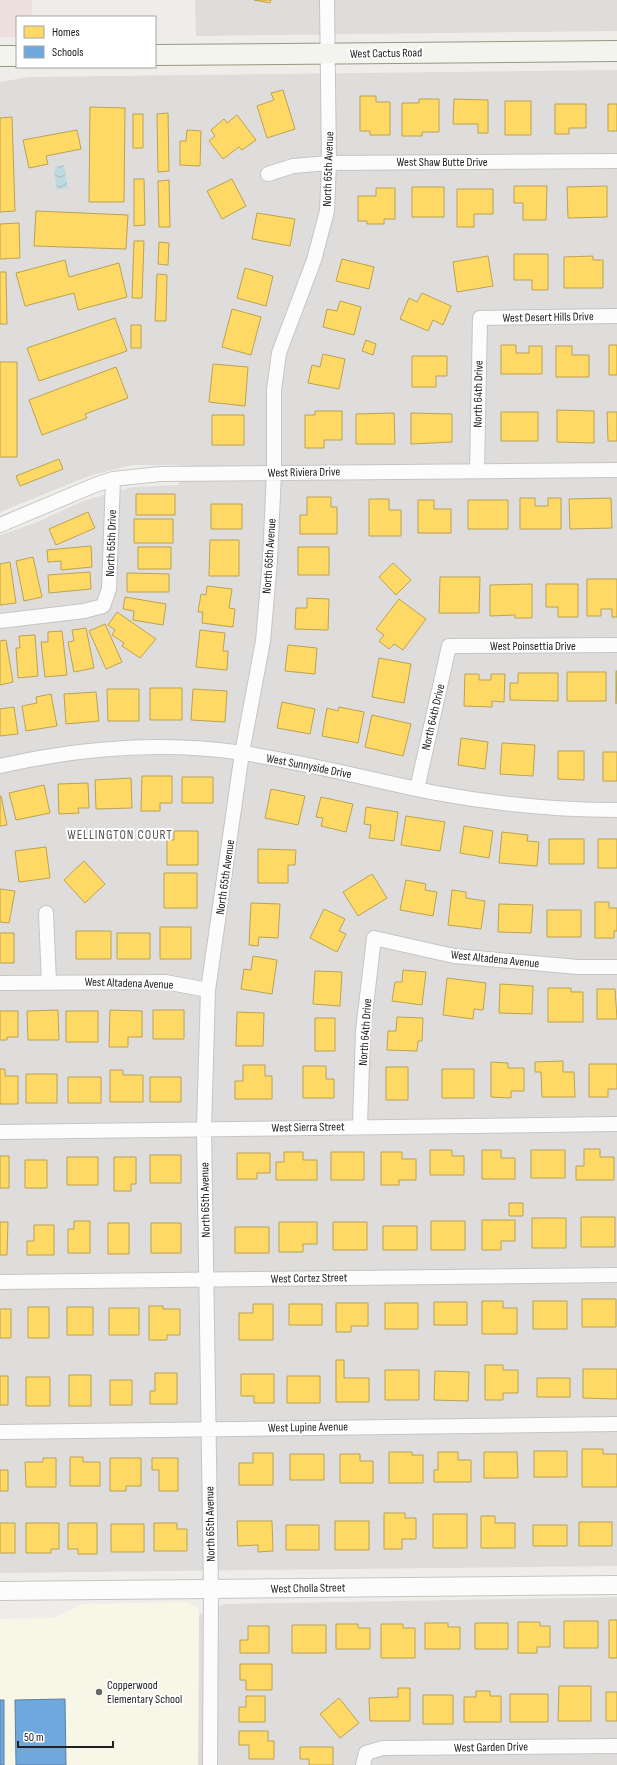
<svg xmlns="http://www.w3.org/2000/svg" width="617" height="1765" font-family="'Sofia Sans Condensed',sans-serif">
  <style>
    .residential { fill: #dedddb }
    .commercial { fill: #ecdfdd }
    .education { fill: #f7f6e7 }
    .water { fill: url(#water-waves) }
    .homes { fill: #ffd966; stroke: #bca251 }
    .schools { fill: #6fa8dc; stroke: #5880a4 }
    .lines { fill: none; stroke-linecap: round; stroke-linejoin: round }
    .minor-casing { stroke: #c6c5c4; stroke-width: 16 }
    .tertiary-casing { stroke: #c6c5c4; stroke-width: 20 }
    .secondary-casing { stroke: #979882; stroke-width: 22 }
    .minor { stroke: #fdfcfc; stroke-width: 14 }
    .tertiary { stroke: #fdfcfc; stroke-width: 18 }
    .secondary { stroke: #f3f4ed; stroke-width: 20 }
    .poi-dot { fill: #696867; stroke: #fff; stroke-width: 1.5 }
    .labels { text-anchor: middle; stroke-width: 4; stroke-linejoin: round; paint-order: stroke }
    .street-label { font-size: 12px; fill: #212121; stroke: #fff }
    .poi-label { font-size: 12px; fill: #212121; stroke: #fff; text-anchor: start }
    .neighbourhood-label { font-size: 13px; letter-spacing: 1px; fill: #545454; stroke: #fff }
  </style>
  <defs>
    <pattern id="water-waves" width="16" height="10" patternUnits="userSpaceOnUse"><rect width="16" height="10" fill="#bfd9e0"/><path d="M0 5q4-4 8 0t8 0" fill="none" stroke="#a4bac0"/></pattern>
  </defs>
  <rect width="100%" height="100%" fill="#efedea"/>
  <path class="residential" d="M 195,0 L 617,0 L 617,31 L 196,36 Z
    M 617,70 L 617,1566 L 0,1573 L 0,535 L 35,523 L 83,501 L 132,487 L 179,485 L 182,465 L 132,465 L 89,476 L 0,512 L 0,82 L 29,77 Z
    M 617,1597 L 617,1765 L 198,1765 L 199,1615 L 225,1604 Z"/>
  <path class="commercial" d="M 0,0 L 32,0 L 32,17 L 17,17 L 17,37 L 0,37 Z"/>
  <path class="education" d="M 188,1602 L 198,1609 L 199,1615 L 198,1765 L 0,1765 L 0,1619 L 55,1618 L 81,1604 Z"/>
  <path class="water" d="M 64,165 L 68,188 L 57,190 L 54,170 L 56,169 L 55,167 Z"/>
  <path class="homes" d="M 254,0 L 271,0 L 270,3 Z
    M 283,90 L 295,129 L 267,138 L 257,106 L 274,100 L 271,93 Z
    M 360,96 L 376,96 L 376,102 L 390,102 L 390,135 L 370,135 L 370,131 L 360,131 Z
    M 419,99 L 439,99 L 439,132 L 422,132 L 422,136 L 402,136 L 402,103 L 419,103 Z
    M 454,99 L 488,100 L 488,133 L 478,133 L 478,124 L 453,124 Z
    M 505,101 L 531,101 L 531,135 L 505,135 Z
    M 555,104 L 586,104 L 586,128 L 569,128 L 569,134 L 555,134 Z
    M 608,104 L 617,104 L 617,131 L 608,131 Z
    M 90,107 L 125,108 L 124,202 L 89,202 Z
    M 168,113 L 169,171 L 158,172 L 157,114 Z
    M 133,114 L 143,114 L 143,148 L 133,148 Z
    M 237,115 L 256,140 L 242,150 L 239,147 L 223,159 L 209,141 L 215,136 L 211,130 L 224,119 L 227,123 Z
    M 12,117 L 15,211 L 0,212 L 0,118 Z
    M 77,130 L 81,149 L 46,156 L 48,164 L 29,168 L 23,140 Z
    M 187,130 L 201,131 L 200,166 L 180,165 L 180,141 L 186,141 Z
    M 134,179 L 144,179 L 145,225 L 134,226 Z
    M 232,179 L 246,206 L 222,219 L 207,191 Z
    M 169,180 L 170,227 L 159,227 L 158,181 Z
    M 514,186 L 547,186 L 546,220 L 523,220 L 523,203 L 514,203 Z
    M 607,186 L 607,217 L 568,218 L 567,187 Z
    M 412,187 L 444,187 L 444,217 L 412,217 Z
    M 376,188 L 395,188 L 395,219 L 384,219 L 384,224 L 367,224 L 367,221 L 358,221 L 358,196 L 376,196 Z
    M 457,189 L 493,189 L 493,214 L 474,214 L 474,227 L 457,227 Z
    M 36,211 L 128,215 L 126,249 L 34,246 Z
    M 257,213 L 295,219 L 290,246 L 252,239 Z
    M 19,223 L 20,258 L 0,259 L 0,224 Z
    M 134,241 L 144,241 L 142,298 L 132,298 Z
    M 159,242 L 169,243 L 168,265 L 158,264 Z
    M 514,254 L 548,254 L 548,290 L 532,290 L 532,280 L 514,280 Z
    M 488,256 L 493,286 L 457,292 L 453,262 Z
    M 593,256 L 593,260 L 603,260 L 603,288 L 564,288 L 564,257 Z
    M 342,259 L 374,267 L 369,289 L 336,281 Z
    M 65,260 L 69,277 L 119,263 L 127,297 L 78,310 L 74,293 L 25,306 L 16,273 Z
    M 245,268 L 273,276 L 266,306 L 237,298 Z
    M 0,272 L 6,272 L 7,324 L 0,324 Z
    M 157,274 L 167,275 L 166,321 L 155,321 Z
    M 422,293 L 451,306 L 443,325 L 433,320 L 428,331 L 400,319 L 409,298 L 417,302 Z
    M 340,301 L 361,307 L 354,335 L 323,327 L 327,309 L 337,311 Z
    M 232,309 L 261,317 L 251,355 L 222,347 Z
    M 115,318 L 127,351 L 39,381 L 27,348 Z
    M 131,325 L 141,325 L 141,348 L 131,348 Z
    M 366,340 L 376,344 L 373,355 L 362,351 Z
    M 501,345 L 516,345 L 516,353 L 529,353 L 529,346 L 542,346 L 542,374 L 501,374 Z
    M 609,345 L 617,345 L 617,375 L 609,375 Z
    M 556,346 L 572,346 L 572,355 L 589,355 L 589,377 L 556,377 Z
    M 323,354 L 345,359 L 339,389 L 308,383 L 312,365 L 320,367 Z
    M 412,356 L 447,356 L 447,376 L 436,376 L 436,387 L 412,387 Z
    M 0,362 L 17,362 L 17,457 L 0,457 Z
    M 213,364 L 248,367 L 245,406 L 209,402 Z
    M 116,367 L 128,398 L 85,414 L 87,418 L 42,435 L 29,400 Z
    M 557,410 L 594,411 L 594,443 L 557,442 Z
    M 315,411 L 342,411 L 342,440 L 324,440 L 324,448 L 305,448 L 305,415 L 315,415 Z
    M 501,412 L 538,412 L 538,441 L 501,441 Z
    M 607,412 L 617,412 L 617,441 L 608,441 Z
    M 394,413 L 395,444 L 356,444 L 356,414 Z
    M 411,413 L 452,414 L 452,442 L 411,444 Z
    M 212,415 L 244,415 L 244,445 L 212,445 Z
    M 59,459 L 63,469 L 20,486 L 16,476 Z
    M 136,494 L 175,494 L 175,515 L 136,515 Z
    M 307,497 L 331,497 L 331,507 L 337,507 L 337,534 L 300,534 L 300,515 L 307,515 Z
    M 520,498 L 535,498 L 535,506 L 548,506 L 548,498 L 561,498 L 561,529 L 520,529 Z
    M 611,498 L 612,528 L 570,529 L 569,499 Z
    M 369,499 L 389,499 L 389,510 L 401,510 L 401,536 L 369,536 Z
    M 418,500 L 434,500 L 434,509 L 451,509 L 451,533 L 418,533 Z
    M 468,500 L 508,500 L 508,529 L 468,529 Z
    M 211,504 L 242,504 L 242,529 L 211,529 Z
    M 88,512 L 95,528 L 56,545 L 49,529 Z
    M 134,519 L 173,519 L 173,543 L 134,543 Z
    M 210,540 L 239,540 L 239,576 L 209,576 Z
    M 91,546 L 92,567 L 61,570 L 61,561 L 48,562 L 47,550 Z
    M 138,547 L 171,547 L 171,569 L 138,569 Z
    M 298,547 L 329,547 L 329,575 L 298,575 Z
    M 33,557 L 42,597 L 24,601 L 16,561 Z
    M 10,562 L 16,603 L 0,605 L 0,564 Z
    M 393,563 L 411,580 L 396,595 L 379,577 Z
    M 90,572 L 91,589 L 49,593 L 48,575 Z
    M 127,573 L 169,574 L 169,592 L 127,592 Z
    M 440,577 L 480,577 L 479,613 L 439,613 Z
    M 587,579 L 617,579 L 617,617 L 612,617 L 612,609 L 601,609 L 601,616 L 587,616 Z
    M 532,584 L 532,618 L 515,618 L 515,615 L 490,616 L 490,585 Z
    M 546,584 L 578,584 L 578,617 L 558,617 L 558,607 L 546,607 Z
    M 207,586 L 232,589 L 229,608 L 235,609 L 233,627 L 202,623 L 203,612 L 198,612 L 201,594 L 206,595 Z
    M 125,597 L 166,604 L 163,625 L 133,620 L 134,611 L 123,609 Z
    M 307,598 L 329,599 L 328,630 L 295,629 L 296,608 L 307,608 Z
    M 399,599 L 426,619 L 403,650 L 394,644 L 389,649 L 379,641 L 384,635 L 376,629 Z
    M 117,612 L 156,639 L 140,658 L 122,646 L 124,643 L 112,635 L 115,630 L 108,625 Z
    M 105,624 L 122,662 L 106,669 L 89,631 Z
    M 86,628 L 94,668 L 74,672 L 68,642 L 74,641 L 72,630 Z
    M 200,630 L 225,633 L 223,651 L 228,651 L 227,670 L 196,667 Z
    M 62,631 L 67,675 L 45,677 L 41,642 L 48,642 L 48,632 Z
    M 35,635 L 38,676 L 18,678 L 16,648 L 20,648 L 19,636 Z
    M 6,640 L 13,682 L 0,685 L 0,641 Z
    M 288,645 L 317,648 L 315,674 L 285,671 Z
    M 379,658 L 411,664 L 404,703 L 372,697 Z
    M 616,671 L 617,671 L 616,704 Z
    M 567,672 L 606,672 L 606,701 L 567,701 Z
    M 518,673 L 558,673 L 558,701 L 510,700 L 510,683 L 518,683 Z
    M 465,674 L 479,674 L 479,680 L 491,680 L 491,674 L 505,674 L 504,702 L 492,701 L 492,707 L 464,706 Z
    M 150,688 L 182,688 L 182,720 L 150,720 Z
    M 107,689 L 139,689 L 139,721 L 108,721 Z
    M 193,689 L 227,691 L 225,722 L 191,720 Z
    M 96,692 L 99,721 L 66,724 L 64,694 Z
    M 51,694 L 57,726 L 26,731 L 22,706 L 37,703 L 36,697 Z
    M 282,702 L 315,709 L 310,734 L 277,728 Z
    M 14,707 L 18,734 L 0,736 L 0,709 Z
    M 339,707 L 364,712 L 358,743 L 322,736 L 327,708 L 338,711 Z
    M 372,715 L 411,724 L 403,756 L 365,747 Z
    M 461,738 L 488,742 L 485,769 L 458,765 Z
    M 502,743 L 535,745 L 533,776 L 500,774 Z
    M 558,751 L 584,751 L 584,780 L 558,779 Z
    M 603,752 L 617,752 L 617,781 L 603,781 Z
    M 142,776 L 172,776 L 172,803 L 160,803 L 160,811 L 141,811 Z
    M 182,777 L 213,777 L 213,803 L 182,803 Z
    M 131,778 L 132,808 L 96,809 L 95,780 Z
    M 88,783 L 89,808 L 78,808 L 79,813 L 59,814 L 58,784 Z
    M 44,785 L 50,813 L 16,820 L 9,793 Z
    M 271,789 L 305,796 L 298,825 L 265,818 Z
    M 0,796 L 1,796 L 7,825 L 0,826 Z
    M 321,797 L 353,804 L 346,832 L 321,826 L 323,818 L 316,817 Z
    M 366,807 L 398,812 L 394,841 L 369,838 L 371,825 L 364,824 Z
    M 406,816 L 445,822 L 440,851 L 401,845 Z
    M 464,826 L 493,831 L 489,858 L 460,853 Z
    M 174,831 L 198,831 L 198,865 L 167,865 L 167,840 L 174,840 Z
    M 502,832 L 528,835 L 527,841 L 539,842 L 537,866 L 499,863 Z
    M 549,839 L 584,839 L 584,864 L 549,864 Z
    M 598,839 L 617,839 L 617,868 L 598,868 Z
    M 46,847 L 50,878 L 19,882 L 15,851 Z
    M 258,849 L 296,850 L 295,865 L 288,865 L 288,883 L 258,883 Z
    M 84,861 L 105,884 L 85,903 L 64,880 Z
    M 164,873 L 197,873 L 197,908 L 164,908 Z
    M 372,874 L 387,898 L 358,916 L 343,892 Z
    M 406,880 L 426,884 L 425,890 L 437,892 L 433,916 L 400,910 Z
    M 0,889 L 15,891 L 9,923 L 0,922 Z
    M 452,890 L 466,892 L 466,898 L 485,901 L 481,929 L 448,925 Z
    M 595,902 L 609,902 L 609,908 L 617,908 L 617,931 L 614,931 L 614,938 L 595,938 Z
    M 251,903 L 280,904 L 278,938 L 259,937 L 258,946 L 249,945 Z
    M 499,904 L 533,905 L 531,933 L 498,932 Z
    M 324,909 L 345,919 L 339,931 L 346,934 L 337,952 L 310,938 Z
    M 547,910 L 581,910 L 581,937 L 547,937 Z
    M 160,927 L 191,927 L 191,959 L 160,959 Z
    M 76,931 L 111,931 L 111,959 L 76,959 Z
    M 0,933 L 14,933 L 14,963 L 0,963 Z
    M 117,933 L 150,933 L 150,959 L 117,959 Z
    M 253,956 L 277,960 L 272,994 L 241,989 L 244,969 L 251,970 Z
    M 403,970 L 426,972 L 422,1005 L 392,1001 L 395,982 L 402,982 Z
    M 315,971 L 342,972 L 340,1006 L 313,1004 Z
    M 447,978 L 486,983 L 483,1010 L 474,1009 L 473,1019 L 443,1015 Z
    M 500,984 L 533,986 L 532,1014 L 499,1013 Z
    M 548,988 L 571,988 L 571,992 L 583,992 L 583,1022 L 548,1022 Z
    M 597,989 L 615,989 L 617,1019 L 597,1019 Z
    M 58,1010 L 59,1040 L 28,1040 L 27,1011 Z
    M 110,1010 L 142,1011 L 142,1037 L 128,1037 L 128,1047 L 109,1047 Z
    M 153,1010 L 184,1010 L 184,1039 L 153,1039 Z
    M 0,1011 L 18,1011 L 18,1037 L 7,1037 L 7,1040 L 0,1040 Z
    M 66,1011 L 98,1011 L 98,1042 L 66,1042 Z
    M 237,1012 L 264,1013 L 263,1046 L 236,1046 Z
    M 397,1017 L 423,1018 L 422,1041 L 418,1041 L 417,1051 L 387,1050 L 388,1031 L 396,1031 Z
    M 315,1018 L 335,1018 L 335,1051 L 315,1051 Z
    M 563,1061 L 563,1072 L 574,1072 L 575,1097 L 542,1097 L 541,1072 L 535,1072 L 535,1062 Z
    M 491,1062 L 508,1063 L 508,1068 L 524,1068 L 524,1091 L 511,1091 L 511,1098 L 491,1097 Z
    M 589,1064 L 617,1064 L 617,1089 L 608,1089 L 608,1097 L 589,1097 Z
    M 243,1065 L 265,1065 L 265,1076 L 272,1076 L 272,1099 L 235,1099 L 235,1081 L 243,1081 Z
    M 303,1066 L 326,1066 L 326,1079 L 334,1079 L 334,1098 L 303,1098 Z
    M 386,1067 L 408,1067 L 408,1100 L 386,1100 Z
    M 0,1069 L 5,1069 L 5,1076 L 18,1076 L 18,1104 L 0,1104 Z
    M 442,1069 L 474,1069 L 474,1098 L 442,1098 Z
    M 110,1070 L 123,1070 L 123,1075 L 143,1075 L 143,1102 L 110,1102 Z
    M 26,1074 L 57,1074 L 57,1103 L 26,1103 Z
    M 68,1077 L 101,1077 L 101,1103 L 68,1103 Z
    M 150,1077 L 181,1077 L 181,1102 L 150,1102 Z
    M 584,1149 L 600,1149 L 600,1157 L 614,1157 L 614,1180 L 576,1180 L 576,1166 L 584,1166 Z
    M 430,1150 L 452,1150 L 452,1156 L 464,1156 L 464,1175 L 430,1175 Z
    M 482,1150 L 501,1150 L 501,1158 L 515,1158 L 515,1179 L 482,1179 Z
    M 531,1150 L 565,1150 L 565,1178 L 531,1178 Z
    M 284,1152 L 303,1152 L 303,1160 L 317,1160 L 317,1180 L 276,1180 L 276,1162 L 284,1162 Z
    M 331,1152 L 364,1152 L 364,1180 L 331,1180 Z
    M 381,1152 L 402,1152 L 402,1159 L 416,1159 L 416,1180 L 399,1180 L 399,1185 L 381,1185 Z
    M 237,1153 L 270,1153 L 270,1173 L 257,1173 L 257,1179 L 237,1179 Z
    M 150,1155 L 181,1155 L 181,1183 L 150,1183 Z
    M 0,1156 L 9,1156 L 9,1188 L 0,1188 Z
    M 67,1157 L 98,1157 L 98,1185 L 67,1185 Z
    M 114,1157 L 136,1157 L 136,1184 L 131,1184 L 131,1191 L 114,1191 Z
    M 25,1160 L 47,1160 L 47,1188 L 25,1188 Z
    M 509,1203 L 523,1203 L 523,1216 L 509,1216 Z
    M 581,1217 L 615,1217 L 615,1247 L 581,1247 Z
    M 532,1218 L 566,1218 L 566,1248 L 532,1248 Z
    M 482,1220 L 515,1220 L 515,1241 L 501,1241 L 501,1250 L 482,1250 Z
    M 74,1221 L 90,1221 L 90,1253 L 68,1253 L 68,1229 L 74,1229 Z
    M 431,1221 L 465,1221 L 465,1250 L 431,1250 Z
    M 0,1222 L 8,1222 L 7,1255 L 0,1255 Z
    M 279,1222 L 317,1222 L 317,1244 L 303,1244 L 303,1252 L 279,1252 Z
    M 333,1222 L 367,1222 L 367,1250 L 333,1250 Z
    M 108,1223 L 129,1223 L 129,1254 L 108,1254 Z
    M 151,1223 L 181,1223 L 181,1253 L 151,1253 Z
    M 34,1225 L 54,1225 L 54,1255 L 27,1255 L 27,1241 L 34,1241 Z
    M 383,1226 L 417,1226 L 417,1250 L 383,1250 Z
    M 235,1227 L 269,1227 L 269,1253 L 235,1253 Z
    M 582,1299 L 616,1299 L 616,1327 L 582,1327 Z
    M 482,1301 L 503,1301 L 503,1308 L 517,1308 L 517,1334 L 482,1334 Z
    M 533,1301 L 567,1301 L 567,1329 L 533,1329 Z
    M 434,1302 L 467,1302 L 467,1325 L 434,1325 Z
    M 336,1303 L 368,1303 L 368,1326 L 351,1326 L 351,1332 L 336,1332 Z
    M 385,1303 L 418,1303 L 418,1329 L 385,1329 Z
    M 253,1304 L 273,1304 L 273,1340 L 239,1340 L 239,1313 L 253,1313 Z
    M 289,1304 L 322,1304 L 322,1325 L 289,1325 Z
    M 149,1306 L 163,1306 L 163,1309 L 180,1309 L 180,1335 L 167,1335 L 167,1340 L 149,1340 Z
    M 28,1307 L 49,1307 L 49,1338 L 28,1338 Z
    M 67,1307 L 93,1307 L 93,1335 L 67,1335 Z
    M 109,1308 L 139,1308 L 139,1335 L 109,1335 Z
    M 0,1309 L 11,1309 L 11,1338 L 0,1338 Z
    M 336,1360 L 344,1360 L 344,1378 L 369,1378 L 369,1402 L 336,1402 Z
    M 485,1365 L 503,1365 L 503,1370 L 518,1370 L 518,1393 L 503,1393 L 503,1400 L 485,1400 Z
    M 583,1369 L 617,1369 L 617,1399 L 583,1398 Z
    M 385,1370 L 419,1370 L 419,1400 L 385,1400 Z
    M 435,1371 L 469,1372 L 468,1401 L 434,1400 Z
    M 155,1373 L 177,1373 L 177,1404 L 150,1404 L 150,1391 L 155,1391 Z
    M 241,1374 L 274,1374 L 274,1403 L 254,1403 L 254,1396 L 241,1396 Z
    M 69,1375 L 91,1375 L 91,1406 L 69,1406 Z
    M 0,1376 L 8,1376 L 8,1405 L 0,1405 Z
    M 287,1376 L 320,1376 L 320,1403 L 287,1403 Z
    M 26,1377 L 50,1377 L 50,1406 L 26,1406 Z
    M 537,1378 L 570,1378 L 570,1397 L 537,1397 Z
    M 110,1380 L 132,1380 L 132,1405 L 110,1405 Z
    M 582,1449 L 603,1449 L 603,1454 L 617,1454 L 617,1487 L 582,1487 Z
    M 534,1451 L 567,1451 L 567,1477 L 534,1477 Z
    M 389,1452 L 412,1452 L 412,1455 L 423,1455 L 423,1483 L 389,1483 Z
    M 438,1452 L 458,1452 L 458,1460 L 471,1460 L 471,1482 L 434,1482 L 434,1470 L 438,1470 Z
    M 484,1452 L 517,1452 L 518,1478 L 484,1478 Z
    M 253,1453 L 273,1453 L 273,1485 L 239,1485 L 239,1463 L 253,1463 Z
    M 290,1454 L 324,1454 L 324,1480 L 290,1480 Z
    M 340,1454 L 360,1454 L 360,1461 L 373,1461 L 373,1483 L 340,1483 Z
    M 70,1457 L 83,1457 L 83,1462 L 100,1462 L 100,1486 L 70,1486 Z
    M 43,1458 L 56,1458 L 56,1487 L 26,1487 L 25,1462 L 43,1462 Z
    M 110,1458 L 141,1458 L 141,1486 L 126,1486 L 126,1491 L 110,1491 Z
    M 152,1458 L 178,1458 L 178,1491 L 159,1491 L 159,1470 L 152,1470 Z
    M 0,1470 L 8,1470 L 8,1491 L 0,1491 Z
    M 384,1513 L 405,1513 L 405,1518 L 416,1518 L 416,1539 L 402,1539 L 402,1549 L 384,1549 Z
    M 433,1514 L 467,1514 L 467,1548 L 433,1548 Z
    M 481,1516 L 495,1516 L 495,1523 L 515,1523 L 515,1548 L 481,1548 Z
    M 237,1521 L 272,1521 L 273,1551 L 258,1552 L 258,1545 L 238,1546 Z
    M 335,1521 L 369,1521 L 369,1550 L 335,1550 Z
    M 579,1522 L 612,1522 L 612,1546 L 579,1546 Z
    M 0,1523 L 15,1523 L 15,1553 L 0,1553 Z
    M 26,1523 L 59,1523 L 59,1549 L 51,1549 L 51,1553 L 26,1553 Z
    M 68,1523 L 97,1523 L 97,1554 L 78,1554 L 78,1549 L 68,1549 Z
    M 154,1523 L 177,1523 L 177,1529 L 187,1529 L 187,1551 L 154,1551 Z
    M 111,1524 L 144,1524 L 144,1552 L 111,1552 Z
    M 286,1525 L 319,1525 L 319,1550 L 286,1550 Z
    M 533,1525 L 567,1525 L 567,1546 L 533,1546 Z
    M 609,1620 L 617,1620 L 617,1658 L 609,1658 Z
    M 564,1621 L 598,1621 L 598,1648 L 564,1648 Z
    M 518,1622 L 540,1622 L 540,1626 L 550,1626 L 550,1647 L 537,1647 L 537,1653 L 518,1653 Z
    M 425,1623 L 448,1623 L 448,1627 L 460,1627 L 460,1649 L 425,1649 Z
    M 475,1623 L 508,1623 L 508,1649 L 475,1649 Z
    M 336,1624 L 358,1624 L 358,1628 L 370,1628 L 370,1649 L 336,1649 Z
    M 381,1624 L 403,1624 L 403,1628 L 415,1628 L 415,1658 L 381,1658 Z
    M 292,1625 L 326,1625 L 326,1653 L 292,1653 Z
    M 248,1626 L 269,1626 L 269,1653 L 240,1653 L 240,1640 L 248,1640 Z
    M 240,1664 L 272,1664 L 272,1690 L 246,1690 L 246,1680 L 240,1680 Z
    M 559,1686 L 591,1686 L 591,1721 L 558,1721 Z
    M 398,1688 L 410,1688 L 410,1721 L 370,1721 L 369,1698 L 398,1697 Z
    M 476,1691 L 490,1691 L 490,1696 L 501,1696 L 501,1722 L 464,1722 L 464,1697 L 476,1697 Z
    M 606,1692 L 617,1692 L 617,1721 L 606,1721 Z
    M 510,1694 L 548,1694 L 548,1722 L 510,1722 Z
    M 423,1695 L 453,1695 L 453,1724 L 423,1724 Z
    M 246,1696 L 265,1696 L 265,1722 L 239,1722 L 239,1707 L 246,1707 Z
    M 339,1698 L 359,1723 L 340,1738 L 320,1714 Z
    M 239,1731 L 268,1731 L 268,1741 L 274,1741 L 274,1759 L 249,1759 L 249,1745 L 239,1745 Z
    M 300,1747 L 333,1747 L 333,1765 L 309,1765 L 309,1759 L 300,1759 Z"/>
  <path class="schools" d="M 65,1699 L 66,1765 L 16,1765 L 15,1700 Z
    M 0,1700 L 4,1700 L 4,1765 L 0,1765 Z"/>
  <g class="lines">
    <defs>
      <path id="minor" d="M 268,174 L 293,166 L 329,163 L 617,161
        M 477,470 L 480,318 L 617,316
        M 0,525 L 95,485 L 113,479 L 160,474 L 617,470
        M 0,621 L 84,611 L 103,606 L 109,589 L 113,479
        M 0,766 C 79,748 162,741 243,753 C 308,763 372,780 436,793 C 496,804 556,810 617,810
        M 417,789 L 449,646 L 617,645
        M 46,913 L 49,982
        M 0,983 L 165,982 L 208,990
        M 360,1126 L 363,1031 L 374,938 L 454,956 L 578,967 L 617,967
        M 0,1132 L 617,1124
        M 0,1282 L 617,1275
        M 0,1432 L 617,1424
        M 210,1765 L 211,1589 L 204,1128 L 208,990 L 242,753 L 263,641 L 270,560 L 274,472 L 274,390 L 279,353 L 314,260 L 327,211 L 329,163 L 327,0
        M 363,1765 L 366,1753 L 383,1748 L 617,1746"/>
      <path id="tertiary" d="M 0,1591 L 617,1585"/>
      <path id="secondary" d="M 155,55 L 617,51
        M 0,56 L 17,56"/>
    </defs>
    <use href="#minor" class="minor-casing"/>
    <use href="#tertiary" class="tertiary-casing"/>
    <use href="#secondary" class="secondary-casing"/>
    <use href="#minor" class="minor"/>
    <use href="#tertiary" class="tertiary"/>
    <use href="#secondary" class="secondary"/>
  </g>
  <circle class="poi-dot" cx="99" cy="1692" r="4"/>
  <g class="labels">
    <g class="street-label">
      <text transform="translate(386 53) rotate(-1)" y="4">West Cactus Road</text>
      <text x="442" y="166">West Shaw Butte Drive</text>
      <text transform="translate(328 169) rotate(-88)" y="4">North 65th Avenue</text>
      <text transform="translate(548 317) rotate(-1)" y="4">West Desert Hills Drive</text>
      <text transform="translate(478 394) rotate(-89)" y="4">North 64th Drive</text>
      <text transform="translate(304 472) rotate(-1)" y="4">West Riviera Drive</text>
      <text transform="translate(111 543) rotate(-88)" y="4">North 65th Drive</text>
      <text transform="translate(269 556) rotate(-86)" y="4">North 65th Avenue</text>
      <text x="533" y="650">West Poinsettia Drive</text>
      <text transform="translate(433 717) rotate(-77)" y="4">North 64th Drive</text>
      <text transform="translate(309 766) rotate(11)" y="4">West Sunnyside Drive</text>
      <text transform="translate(225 877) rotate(-82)" y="4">North 65th Avenue</text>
      <text transform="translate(495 959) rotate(6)" y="4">West Altadena Avenue</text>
      <text transform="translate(129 983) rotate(2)" y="4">West Altadena Avenue</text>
      <text transform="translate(365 1032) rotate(-86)" y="4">North 64th Drive</text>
      <text transform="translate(308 1127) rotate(-1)" y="4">West Sierra Street</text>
      <text transform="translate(205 1200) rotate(-91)" y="4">North 65th Avenue</text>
      <text transform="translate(309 1278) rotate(-1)" y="4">West Cortez Street</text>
      <text transform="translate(308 1427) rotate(-1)" y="4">West Lupine Avenue</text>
      <text transform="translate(210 1524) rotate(-91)" y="4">North 65th Avenue</text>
      <text transform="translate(308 1588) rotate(-1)" y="4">West Cholla Street</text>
      <text transform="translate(491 1747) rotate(-1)" y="4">West Garden Drive</text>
    </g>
    <g class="poi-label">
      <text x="107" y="1689">Copperwood<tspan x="107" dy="14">Elementary School</tspan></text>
    </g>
    <g class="neighbourhood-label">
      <text x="120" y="839">WELLINGTON COURT</text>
    </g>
  </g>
  <rect x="16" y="16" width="140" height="52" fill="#ffffff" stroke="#a6a6a6"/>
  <rect x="24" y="26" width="20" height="12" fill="#ffd966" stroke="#a6a6a6"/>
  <text x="52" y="36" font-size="12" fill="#212121">Homes</text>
  <rect x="24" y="46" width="20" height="12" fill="#6fa8dc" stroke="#a6a6a6"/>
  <text x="52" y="56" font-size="12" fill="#212121">Schools</text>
  <path d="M18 1741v6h95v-6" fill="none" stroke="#212121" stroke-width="2"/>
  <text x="24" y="1741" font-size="12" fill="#212121" stroke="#ffffff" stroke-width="3" paint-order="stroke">50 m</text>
</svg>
